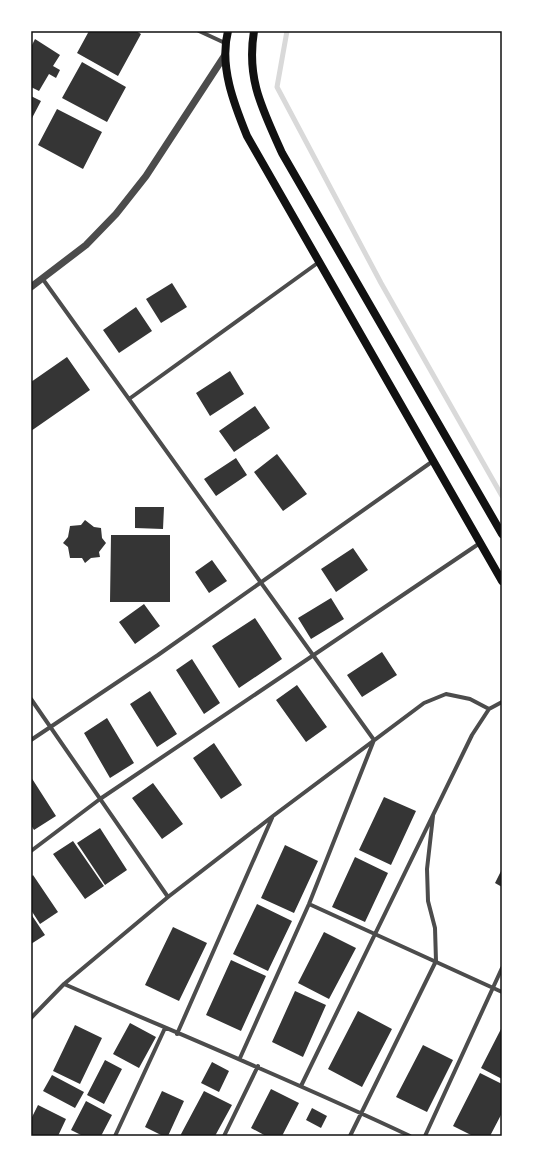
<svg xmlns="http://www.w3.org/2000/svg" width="533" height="1167" font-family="'Noto Sans',sans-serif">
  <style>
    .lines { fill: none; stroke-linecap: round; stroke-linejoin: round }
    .stream { stroke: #d9d9d9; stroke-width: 5 }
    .building { fill: #353535 }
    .minor { stroke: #4c4c4c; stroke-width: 4 }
    .tertiary { stroke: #4c4c4c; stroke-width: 7 }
    .secondary { stroke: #111; stroke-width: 8 }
    .neatline { fill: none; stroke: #111; stroke-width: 1.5 }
  </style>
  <rect width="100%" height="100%" fill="#fff"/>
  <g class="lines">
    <path class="stream" d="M 287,31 L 277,87 L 381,283 L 502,496"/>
  </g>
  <path class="building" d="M 89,31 L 136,31 L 141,34 L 118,76 L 77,53 Z
    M 35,39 L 60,55 L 53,66 L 60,70 L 56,78 L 49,74 L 39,91 L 31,87 L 31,47 Z
    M 82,62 L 126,87 L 107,122 L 62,98 Z
    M 31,96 L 41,101 L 31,120 Z
    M 57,109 L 102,132 L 83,169 L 38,145 Z
    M 172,283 L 187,307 L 161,323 L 146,299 Z
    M 136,307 L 152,331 L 119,353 L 103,330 Z
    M 67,357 L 90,390 L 31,431 L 31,382 Z
    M 230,371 L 244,394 L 210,416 L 196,393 Z
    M 255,406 L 270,428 L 234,452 L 219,431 Z
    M 277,454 L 307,494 L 283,511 L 254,472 Z
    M 236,458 L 247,475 L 216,496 L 204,479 Z
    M 135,507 L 164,507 L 163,529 L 135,528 Z
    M 85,520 L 94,527 L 101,528 L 102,538 L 106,543 L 99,552 L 100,557 L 91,558 L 85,563 L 82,558 L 70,558 L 68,547 L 63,543 L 68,537 L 70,526 L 81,525 Z
    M 111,535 L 170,535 L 170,602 L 110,602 Z
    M 353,548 L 368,570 L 336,592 L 321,569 Z
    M 212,560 L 227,581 L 209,593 L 195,572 Z
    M 331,598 L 344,619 L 311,639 L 298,618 Z
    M 144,604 L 160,626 L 135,644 L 119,622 Z
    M 255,618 L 282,659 L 239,688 L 212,646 Z
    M 382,652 L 397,675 L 362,697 L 347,675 Z
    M 192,659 L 220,703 L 204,714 L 176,670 Z
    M 297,685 L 327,727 L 306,742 L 276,700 Z
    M 150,691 L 177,734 L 157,747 L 130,704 Z
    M 107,718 L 134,763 L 110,778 L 84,733 Z
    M 214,743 L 242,785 L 221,799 L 193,758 Z
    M 31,777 L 56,816 L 34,830 L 31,825 Z
    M 153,783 L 183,824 L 162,839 L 132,798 Z
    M 384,797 L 416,811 L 391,865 L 359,850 Z
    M 100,828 L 127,870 L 105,885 L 77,843 Z
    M 73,841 L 104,886 L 85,899 L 53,854 Z
    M 285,845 L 318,861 L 294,913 L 261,898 Z
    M 355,857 L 388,873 L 365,922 L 332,907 Z
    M 502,869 L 502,887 L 495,883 Z
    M 33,875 L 58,912 L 40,924 L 31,910 L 31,877 Z
    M 257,904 L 292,921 L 268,971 L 233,954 Z
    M 31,914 L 45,935 L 31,944 Z
    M 173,927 L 207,943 L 179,1001 L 145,985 Z
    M 324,932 L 356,948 L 329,999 L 298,983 Z
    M 231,960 L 266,976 L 241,1031 L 206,1015 Z
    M 295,991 L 326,1005 L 303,1057 L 272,1042 Z
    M 358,1011 L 392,1029 L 362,1087 L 328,1069 Z
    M 130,1023 L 156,1037 L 139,1068 L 113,1054 Z
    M 75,1025 L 102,1038 L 80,1084 L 53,1071 Z
    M 502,1027 L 502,1079 L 481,1068 Z
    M 423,1045 L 453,1060 L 427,1112 L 396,1097 Z
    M 105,1060 L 122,1069 L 104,1104 L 87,1095 Z
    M 212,1062 L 229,1071 L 219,1092 L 201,1083 Z
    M 480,1073 L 502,1084 L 502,1113 L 490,1136 L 473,1136 L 453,1126 Z
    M 52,1075 L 84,1092 L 75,1108 L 43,1091 Z
    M 271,1089 L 299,1103 L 282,1136 L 266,1136 L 251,1128 Z
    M 162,1091 L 184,1101 L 168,1136 L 163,1136 L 145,1127 Z
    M 204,1091 L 232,1105 L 215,1136 L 180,1136 Z
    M 86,1101 L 112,1115 L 101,1136 L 83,1136 L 71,1130 Z
    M 38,1105 L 66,1119 L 58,1136 L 31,1136 L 31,1119 Z
    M 312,1108 L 327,1116 L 321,1128 L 306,1120 Z"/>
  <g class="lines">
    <path class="minor" d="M 199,31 L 225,43
      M 42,278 L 374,740 L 309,904 L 240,1058
      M 129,399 L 319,262
      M 31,699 L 168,897
      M 31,740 L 158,655 L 433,461
      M 31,851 L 100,799 L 480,543
      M 309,904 L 502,992
      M 64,984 C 179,1034 296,1082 410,1136
      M 31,1018 L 64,984 L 168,897 L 273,816 L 424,703 L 446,694 L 470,699 L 489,709
      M 177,1034 L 272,818
      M 301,1086 L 472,735 L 489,709 L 502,702
      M 115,1136 L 165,1028
      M 224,1136 L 258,1066
      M 350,1136 L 436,961 L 435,928 L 428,901 L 427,869 L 433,816
      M 425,1136 L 502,968"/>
    <path class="tertiary" d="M 31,287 L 86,245 L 116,214 L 146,176 L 225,55"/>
    <path class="secondary" d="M 228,31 C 219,66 234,104 247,136 L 502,581
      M 254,31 C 246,80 263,110 282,153 L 502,534"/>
  </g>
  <rect width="533" height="1167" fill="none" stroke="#ffffff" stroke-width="64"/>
  <rect x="32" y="32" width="469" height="1103" class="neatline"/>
</svg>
